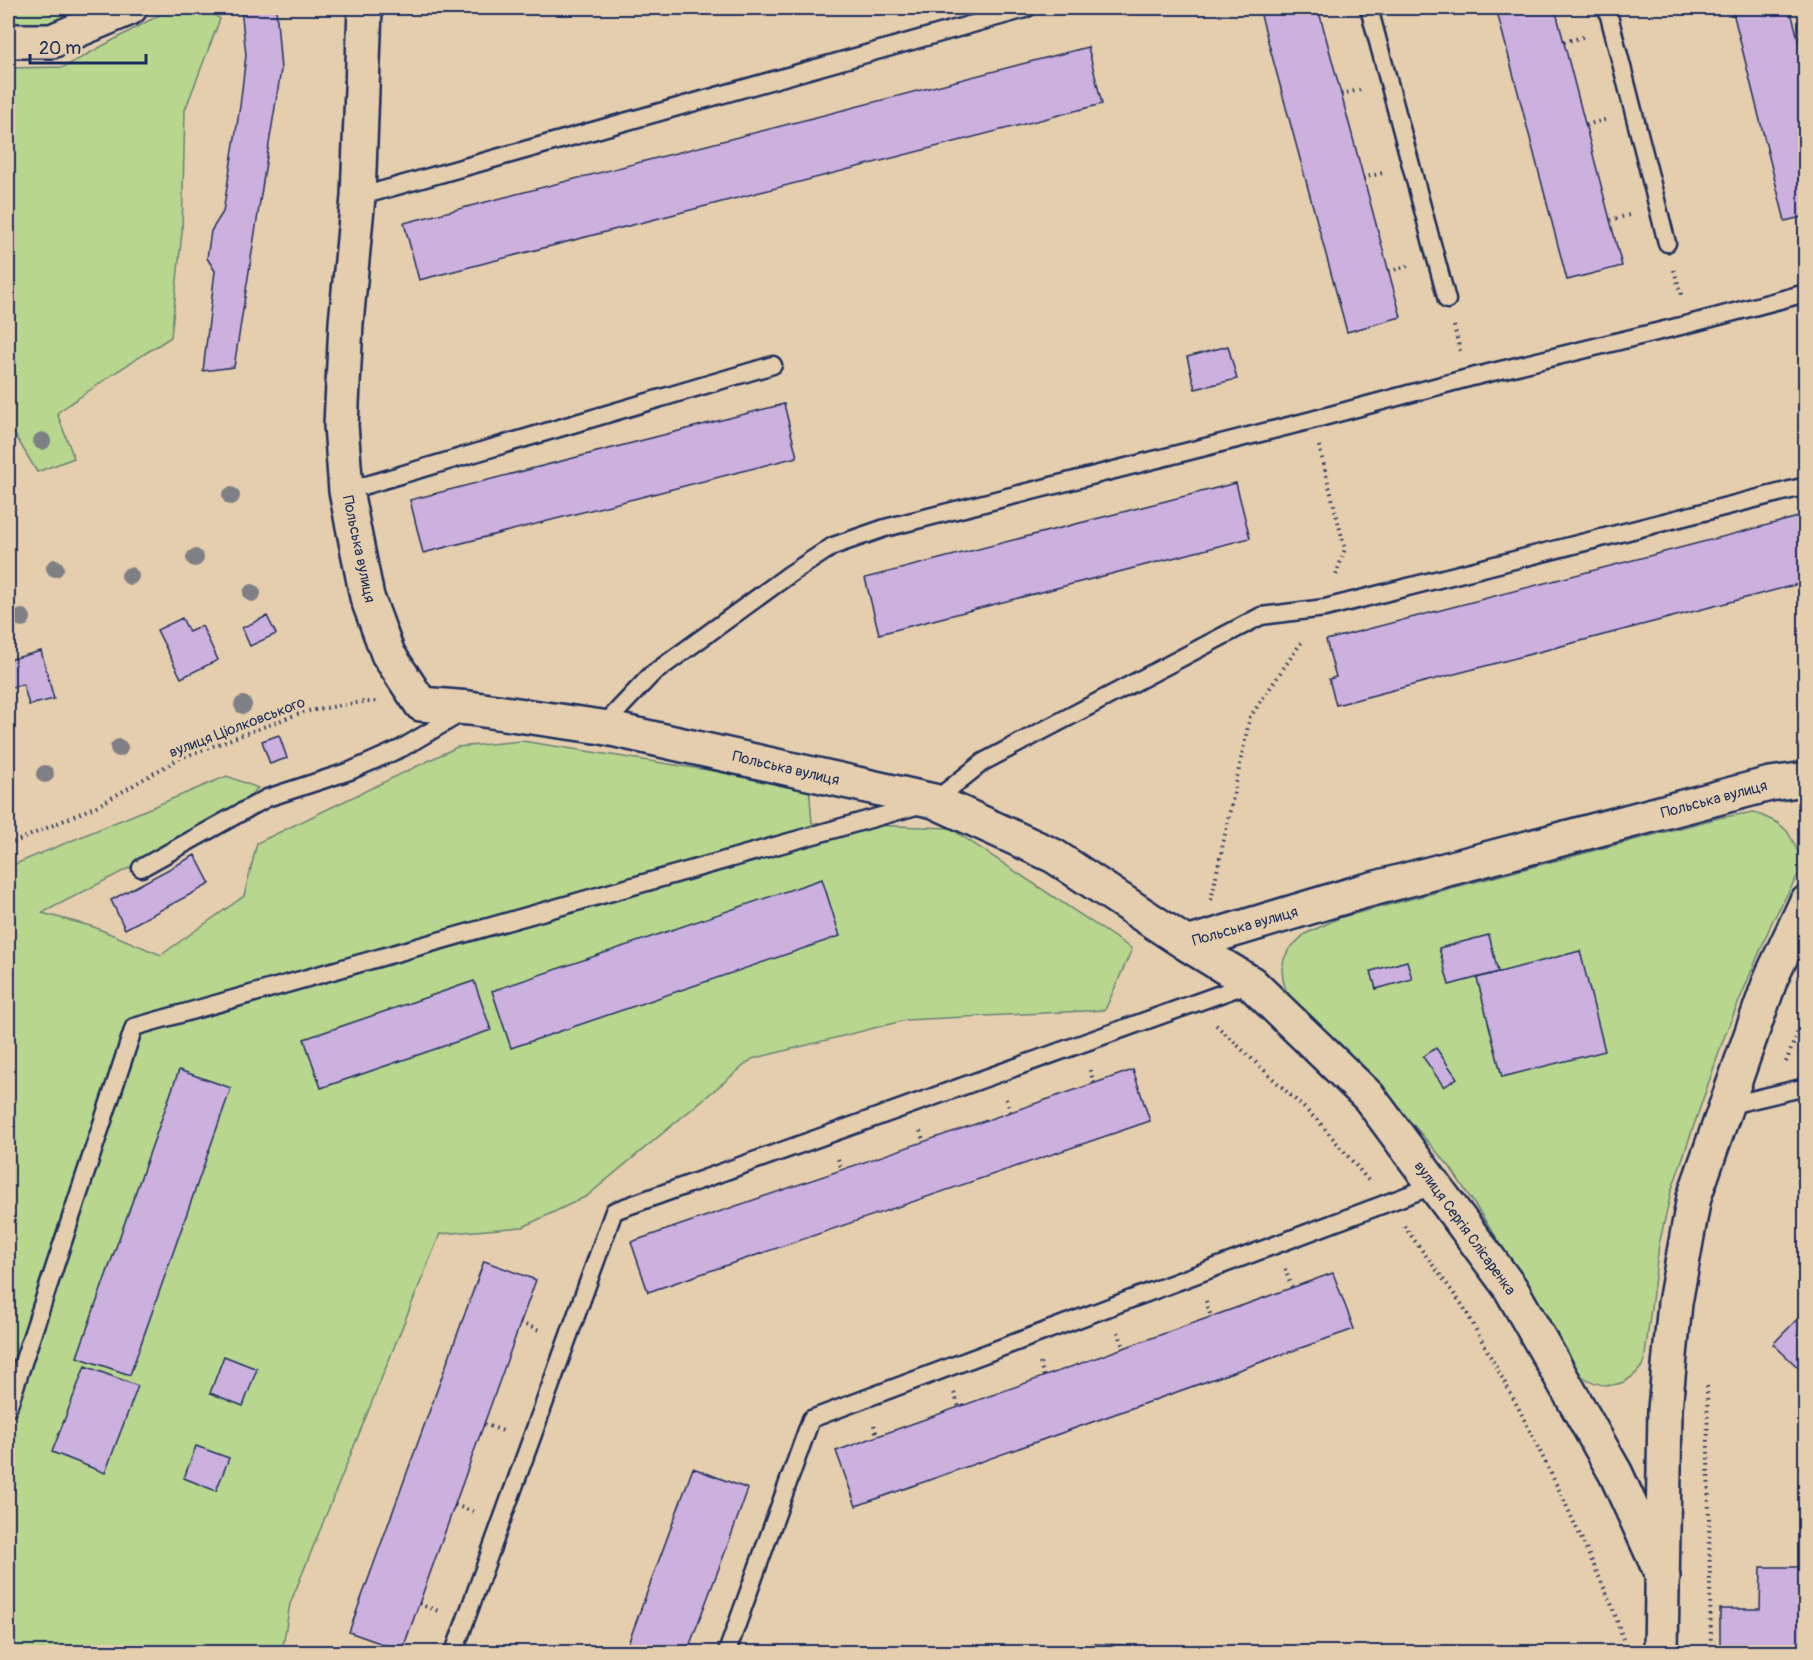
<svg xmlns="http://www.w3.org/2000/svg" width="1813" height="1660" font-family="Pangolin,sans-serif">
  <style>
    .green { fill: #b8d68e; stroke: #6a8276; stroke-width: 1.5 }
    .building { fill: #ccb0de; stroke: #1b2f5e; stroke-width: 1.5 }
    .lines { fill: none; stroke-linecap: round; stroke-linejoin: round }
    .service-casing { stroke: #1b2f5e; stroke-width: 21 }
    .minor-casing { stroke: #1b2f5e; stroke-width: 38 }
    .tertiary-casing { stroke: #1b2f5e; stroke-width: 38 }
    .path { stroke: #1b2f5e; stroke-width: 4; stroke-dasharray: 1.5 4.5; stroke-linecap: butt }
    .service { stroke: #e5ceae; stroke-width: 16 }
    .minor { stroke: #e5ceae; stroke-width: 33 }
    .tertiary { stroke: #e5ceae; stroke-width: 33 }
    .tree { fill: #7f8085 }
    .labels { text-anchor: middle; stroke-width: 6; stroke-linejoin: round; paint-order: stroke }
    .street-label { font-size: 15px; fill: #1b2f5e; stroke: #e5ceae }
  </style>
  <rect width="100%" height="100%" fill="#e5ceae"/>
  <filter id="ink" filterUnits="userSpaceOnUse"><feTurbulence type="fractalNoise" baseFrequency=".0167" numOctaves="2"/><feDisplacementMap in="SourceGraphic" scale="12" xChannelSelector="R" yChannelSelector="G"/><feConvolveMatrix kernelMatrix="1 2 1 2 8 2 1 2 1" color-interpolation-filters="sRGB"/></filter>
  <g filter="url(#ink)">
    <path class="green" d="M 8,8 L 113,8 L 55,26 L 8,31 Z
      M 172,8 L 204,8 L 220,19 L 185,110 L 182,232 L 171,337 L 116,372 L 57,413 L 74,458 L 37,472 L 11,428 L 8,428 L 8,68 L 64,67 Z
      M 522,741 L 809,786 L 812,823 L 950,828 L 1132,949 L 1105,1010 L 906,1020 L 752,1059 L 587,1196 L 523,1227 L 440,1234 L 290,1604 L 282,1652 L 8,1652 L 8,867 L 227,776 L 258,788 L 224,819 L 42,913 L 94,927 L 161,955 L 244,896 L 257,843 L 457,747 Z
      M 1754,812 L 1778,823 L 1787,831 L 1795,845 L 1801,860 L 1799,873 L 1772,922 L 1725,1035 L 1671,1192 L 1659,1245 L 1644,1363 C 1628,1388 1603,1392 1579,1374 L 1523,1278 L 1450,1167 L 1362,1066 L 1292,999 L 1286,990 L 1283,980 L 1282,969 L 1284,959 L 1289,949 L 1305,934 L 1339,918 L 1718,818 Z"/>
    <path class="building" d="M 241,8 L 276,8 L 281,70 L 265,169 L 234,367 L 203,371 L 215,271 L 207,258 L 211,231 L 223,212 L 240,106 L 246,55 Z
      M 1259,8 L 1318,8 L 1401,317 L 1347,332 Z
      M 1496,8 L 1555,8 L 1622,266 L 1567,280 Z
      M 1732,8 L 1790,8 L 1806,69 L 1806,216 L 1785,221 Z
      M 1088,47 L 1102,104 L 419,280 L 404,223 Z
      M 1228,346 L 1237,379 L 1195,389 L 1187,357 Z
      M 784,404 L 797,457 L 423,553 L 410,500 Z
      M 1236,483 L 1250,538 L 879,634 L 865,578 Z
      M 1806,515 L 1806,582 L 1336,705 L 1329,679 L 1336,677 L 1326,640 Z
      M 267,616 L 276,634 L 250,646 L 242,628 Z
      M 182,618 L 189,632 L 202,626 L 218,660 L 181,678 L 157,630 Z
      M 41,651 L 54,699 L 29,705 L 23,684 L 9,688 L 8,660 Z
      M 279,735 L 287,758 L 270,764 L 262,741 Z
      M 195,855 L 210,884 L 125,929 L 111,900 Z
      M 822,879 L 840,936 L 511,1048 L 492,991 Z
      M 1489,935 L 1498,972 L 1449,985 L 1439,948 Z
      M 1580,951 L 1605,1051 L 1502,1077 L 1477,978 Z
      M 1407,961 L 1412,979 L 1376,989 L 1371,971 Z
      M 474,981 L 491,1030 L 321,1088 L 304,1039 Z
      M 1436,1048 L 1457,1078 L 1444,1087 L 1423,1057 Z
      M 179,1070 L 231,1088 L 130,1375 L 77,1357 Z
      M 1133,1070 L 1150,1121 L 648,1292 L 631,1242 Z
      M 484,1261 L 536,1280 L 402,1651 L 349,1632 Z
      M 1333,1273 L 1354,1329 L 856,1506 L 836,1451 Z
      M 1806,1310 L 1806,1375 L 1773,1344 Z
      M 224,1356 L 257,1369 L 243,1406 L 210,1393 Z
      M 85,1366 L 138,1386 L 105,1473 L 52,1452 Z
      M 196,1446 L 229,1458 L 216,1491 L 184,1478 Z
      M 693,1468 L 748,1489 L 727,1547 L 687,1652 L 625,1652 Z
      M 1761,1567 L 1806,1567 L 1806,1652 L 1720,1652 L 1720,1609 L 1760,1609 Z
      M 1092,1644 L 1124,1645 L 1124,1652 L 1092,1652 Z"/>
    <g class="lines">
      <defs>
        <path id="service" d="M 1369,8 L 1447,300
          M 1607,8 L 1667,243
          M 358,197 L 1022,10 L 1027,8
          M 346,491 L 773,365
          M 602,727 L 651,675 L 790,574 L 833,546 L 885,528 L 1312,420 L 1468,378 L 1689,324 L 1806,293
          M 141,868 L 267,798 L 350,771 L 402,748 L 463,712
          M 1726,1106 L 1806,1087
          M 8,1408 L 134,1027 L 934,801 L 983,762 L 1261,616 L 1325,608 L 1806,486
          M 454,1652 L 614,1211 L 1251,983
          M 727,1652 L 811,1419 L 1435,1185"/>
        <path id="minor" d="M 365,8 L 358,197 L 346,323 L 341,425 L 346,491 L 367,597 L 388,654 L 421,704 L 469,708 L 602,727 L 934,801 L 1054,856 L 1187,944 L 1357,893 L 1770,784 L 1806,779
          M 8,41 L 52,41 L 130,8
          M 1187,944 L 1251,983 L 1369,1097 L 1511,1289 L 1616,1474 L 1663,1577"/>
        <path id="tertiary" d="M 1661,1652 L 1665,1409 L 1675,1303 L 1694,1197 L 1771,978 L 1806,903"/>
      </defs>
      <use href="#service" class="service-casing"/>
      <use href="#minor" class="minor-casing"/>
      <use href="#tertiary" class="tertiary-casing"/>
      <path class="path" d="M 1564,42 L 1586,36
        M 1341,94 L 1364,89
        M 1586,125 L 1608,119
        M 1363,178 L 1386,172
        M 1610,220 L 1633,214
        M 1674,270 L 1682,297
        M 1389,271 L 1408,266
        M 1454,326 L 1460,351
        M 1319,446 L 1345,549 L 1336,575
        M 8,845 L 101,804 L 178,759 L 303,712 L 362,702 L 376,702
        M 1211,900 L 1250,717 L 1303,640
        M 1216,1025 L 1320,1123 L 1368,1180
        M 1786,1062 L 1806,1011
        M 1090,1070 L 1094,1084
        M 1006,1099 L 1010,1112
        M 920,1131 L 924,1142
        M 838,1159 L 842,1170
        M 1404,1226 L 1463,1306 L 1518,1407 L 1561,1494 L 1611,1603 L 1623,1639
        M 1285,1269 L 1292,1288
        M 1206,1301 L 1211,1317
        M 520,1323 L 542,1331
        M 1118,1332 L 1124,1348
        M 1040,1363 L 1044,1377
        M 1707,1386 L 1711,1652
        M 954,1393 L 959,1407
        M 484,1424 L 506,1432
        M 874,1425 L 877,1436
        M 455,1505 L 477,1513
        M 419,1604 L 438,1611"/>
      <use href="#service" class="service"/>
      <use href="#minor" class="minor"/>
      <use href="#tertiary" class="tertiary"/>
    </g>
    <g class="tree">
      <circle cx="42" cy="441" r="9"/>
      <circle cx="231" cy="496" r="9"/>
      <circle cx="195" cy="558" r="9"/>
      <circle cx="55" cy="568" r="9"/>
      <circle cx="130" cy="576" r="9"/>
      <circle cx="252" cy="593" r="9"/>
      <circle cx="22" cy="618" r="9"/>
      <circle cx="243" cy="705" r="9"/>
      <circle cx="119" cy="748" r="9"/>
      <circle cx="45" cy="774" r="9"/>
    </g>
  </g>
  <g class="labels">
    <g class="street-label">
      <text transform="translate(359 549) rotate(78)" y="5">Польська вулиця</text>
      <text transform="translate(237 727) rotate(-21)" y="5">вулиця Ціолковського</text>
      <text transform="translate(786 768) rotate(13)" y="5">Польська вулиця</text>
      <text transform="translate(1714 799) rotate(-15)" y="5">Польська вулиця</text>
      <text transform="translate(1245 926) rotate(-16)" y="5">Польська вулиця</text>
      <text transform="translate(1465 1228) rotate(54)" y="5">вулиця Сергія Слісаренка</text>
    </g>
  </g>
  <rect width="1813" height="1660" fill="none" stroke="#e5ceae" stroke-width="30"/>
  <rect x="15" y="15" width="1783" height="1630" fill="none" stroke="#1b2f5e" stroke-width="2" filter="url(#ink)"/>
  <path d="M30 54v9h116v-9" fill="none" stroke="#1b2f5e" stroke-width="3"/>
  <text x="39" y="54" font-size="18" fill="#1b2f5e" stroke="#e5ceae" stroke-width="4.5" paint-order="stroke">20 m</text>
</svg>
